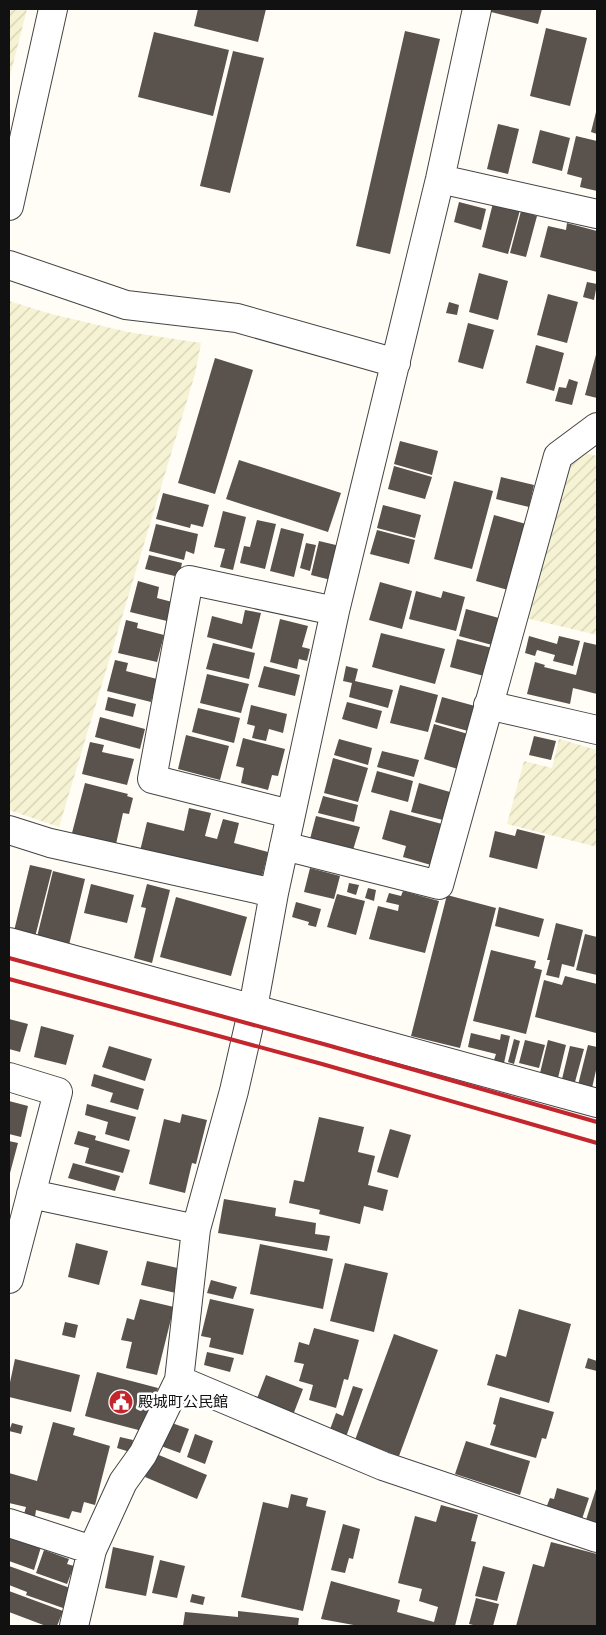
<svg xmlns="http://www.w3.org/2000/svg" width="606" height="1635" font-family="'Times New Roman','Noto Sans JP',serif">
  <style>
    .farmland { fill: url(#farmland-furrows) }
    .building { fill: #5a524d }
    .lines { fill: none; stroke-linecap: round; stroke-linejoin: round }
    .minor-casing { stroke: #444; stroke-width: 30 }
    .minor { stroke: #fff; stroke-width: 28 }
    .rail { stroke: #c4262e; stroke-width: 4 }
    .labels { text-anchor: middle; stroke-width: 5; stroke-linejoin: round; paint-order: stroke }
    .poi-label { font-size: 15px; fill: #111; stroke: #fff; text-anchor: start }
  </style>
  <defs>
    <pattern id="farmland-furrows" width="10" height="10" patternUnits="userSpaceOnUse" patternTransform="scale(1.25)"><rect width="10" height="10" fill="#f6f3d4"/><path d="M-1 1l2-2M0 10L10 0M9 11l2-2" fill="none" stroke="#d2cfb5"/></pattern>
  </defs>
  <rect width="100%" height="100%" fill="#fffdf5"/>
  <path class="farmland" d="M 9,9 L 27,9 L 9,80 Z
    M 9,301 L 51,314 L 128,332 L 201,343 L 195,374 L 59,827 L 9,810 Z
    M 581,452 L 597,456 L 597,635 L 526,618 L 572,457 Z
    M 559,739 L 597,750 L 597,847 L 507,824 L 524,761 L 552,768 Z"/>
  <path class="building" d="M 198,9 L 266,9 L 258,42 L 194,26 Z
    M 491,9 L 542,9 L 538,24 L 491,12 Z
    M 546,28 L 587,38 L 570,106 L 530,96 Z
    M 405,31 L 440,39 L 390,254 L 356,246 Z
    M 154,32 L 229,50 L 213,116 L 138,97 Z
    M 233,51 L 264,58 L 230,193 L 200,186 Z
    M 597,108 L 597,134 L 591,132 Z
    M 498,124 L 519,129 L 508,174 L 487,169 Z
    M 540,130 L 570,138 L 562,171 L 532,163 Z
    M 576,136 L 597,141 L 597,191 L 580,187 L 582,178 L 567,174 Z
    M 459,202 L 486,209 L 481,230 L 454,222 Z
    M 493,203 L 520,210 L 508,254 L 482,247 Z
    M 521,211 L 537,216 L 526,257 L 510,253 Z
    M 567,223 L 597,231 L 597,272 L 540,257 L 548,226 L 566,230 Z
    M 479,273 L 508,281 L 498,320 L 469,312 Z
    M 587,282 L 597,284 L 594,300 L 583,297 Z
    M 548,294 L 578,302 L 567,343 L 537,335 Z
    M 449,302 L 459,305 L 457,315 L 446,313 Z
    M 468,323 L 494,330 L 483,369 L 458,362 Z
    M 536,345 L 564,353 L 554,391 L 526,383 Z
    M 597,351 L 597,398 L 585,395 Z
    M 215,358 L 253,370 L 215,494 L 178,483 Z
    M 569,379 L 578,382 L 572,405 L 555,401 L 559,387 L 566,388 Z
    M 400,441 L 438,451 L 432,475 L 394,464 Z
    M 239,460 L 341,493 L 328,532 L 226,499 Z
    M 394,466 L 432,477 L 425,499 L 388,489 Z
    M 501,477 L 534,485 L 529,507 L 496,499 Z
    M 454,481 L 493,491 L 472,569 L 434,559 Z
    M 163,493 L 209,505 L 203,527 L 191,524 L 190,528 L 156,519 Z
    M 383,505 L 421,515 L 415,538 L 377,528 Z
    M 223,511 L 246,517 L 233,570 L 220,567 L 225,549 L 214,547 Z
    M 494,515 L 526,524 L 508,590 L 476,581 Z
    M 257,520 L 276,524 L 265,569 L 240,563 L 244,546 L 250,547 Z
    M 156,524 L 198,534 L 194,554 L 186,551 L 184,560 L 149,551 Z
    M 281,528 L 304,534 L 294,577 L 270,571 Z
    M 377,530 L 415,540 L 409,564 L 370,554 Z
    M 319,541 L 340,546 L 331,580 L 311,575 Z
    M 306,543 L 316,545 L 310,571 L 300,568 Z
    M 149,555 L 182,563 L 179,577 L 145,569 Z
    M 138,581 L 159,587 L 157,598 L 176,603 L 171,622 L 130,612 Z
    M 380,582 L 412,591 L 402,629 L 369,620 Z
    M 416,591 L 441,598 L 443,591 L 465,597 L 456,631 L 409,619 Z
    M 466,609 L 499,618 L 492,645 L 459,636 Z
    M 245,610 L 261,613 L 252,649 L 207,637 L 212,616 L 242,624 Z
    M 280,619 L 308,626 L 302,647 L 310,649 L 307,661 L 299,659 L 297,669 L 270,662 Z
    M 126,620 L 138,623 L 137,628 L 164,635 L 157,662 L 118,653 Z
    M 381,633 L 445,649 L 435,684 L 372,667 Z
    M 529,636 L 557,644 L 559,636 L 580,641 L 573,666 L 553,661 L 555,655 L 537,650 L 535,656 L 525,653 Z
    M 457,639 L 492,648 L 484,676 L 450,667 Z
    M 584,642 L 597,645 L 597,694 L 573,688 L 570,704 L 527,694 L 535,662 L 545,665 L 544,667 L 576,675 Z
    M 213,643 L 255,653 L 249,679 L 206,669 Z
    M 115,660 L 128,663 L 126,671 L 157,679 L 151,702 L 107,691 Z
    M 264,666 L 300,675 L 295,696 L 258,687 Z
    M 346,666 L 358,669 L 355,681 L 393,690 L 388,708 L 349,697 L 352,683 L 343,681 Z
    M 207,674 L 249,684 L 241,713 L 200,703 Z
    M 400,685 L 438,695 L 428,732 L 390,723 Z
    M 108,697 L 136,704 L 133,717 L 105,710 Z
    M 442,697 L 475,706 L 468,731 L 435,722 Z
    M 347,702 L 382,711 L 377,729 L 342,719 Z
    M 251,705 L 287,714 L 283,733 L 269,729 L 266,741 L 252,738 L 255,726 L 247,724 Z
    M 198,708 L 240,718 L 234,743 L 192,732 Z
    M 100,717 L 145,729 L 140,749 L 95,737 Z
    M 434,724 L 468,734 L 458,769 L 424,759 Z
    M 186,735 L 229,746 L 220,780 L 178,769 Z
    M 534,736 L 556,741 L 551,760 L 529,755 Z
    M 243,738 L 285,749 L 278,776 L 272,775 L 268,790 L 241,783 L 244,768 L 236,766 Z
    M 339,739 L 372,748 L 368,765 L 334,755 Z
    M 90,742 L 104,745 L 102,752 L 134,759 L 127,785 L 82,774 Z
    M 382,751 L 419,760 L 414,777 L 377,767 Z
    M 333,758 L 368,768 L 358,802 L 324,793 Z
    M 377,771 L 413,781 L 408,802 L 371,792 Z
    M 85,783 L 128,794 L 127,796 L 133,798 L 129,814 L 123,813 L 116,844 L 72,833 Z
    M 419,783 L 450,792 L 443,820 L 411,812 Z
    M 323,796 L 358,805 L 354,822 L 318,813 Z
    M 189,808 L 211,813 L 205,836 L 217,839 L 223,819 L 239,823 L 234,843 L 268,852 L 261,881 L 140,851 L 147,822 L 184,831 Z
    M 390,810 L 442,824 L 431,865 L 403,857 L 406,846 L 382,839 Z
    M 316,816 L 360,827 L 353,850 L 310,839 Z
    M 517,829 L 545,836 L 537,869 L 489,857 L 495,831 L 515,836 Z
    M 30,865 L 52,870 L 35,937 L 14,931 Z
    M 310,868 L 340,876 L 334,899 L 304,892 Z
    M 53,871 L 85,879 L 69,945 L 37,937 Z
    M 349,883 L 359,885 L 356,895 L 347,892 Z
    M 91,884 L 134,895 L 127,923 L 84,913 Z
    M 147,884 L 170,890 L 152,963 L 134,958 L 146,908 L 141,907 Z
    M 368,888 L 376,890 L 374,901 L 365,898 Z
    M 403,891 L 439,901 L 425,953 L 369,939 L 378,906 L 398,911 L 399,905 L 386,902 L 389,893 L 401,896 Z
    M 337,894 L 365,901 L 356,935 L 327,927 Z
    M 447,895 L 496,908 L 460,1048 L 411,1036 Z
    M 176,897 L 247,917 L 231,976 L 160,957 Z
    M 296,902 L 321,909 L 316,927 L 308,925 L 309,922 L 292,917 Z
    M 499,907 L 544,919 L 539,937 L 495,926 Z
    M 556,923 L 583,930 L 574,967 L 562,964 L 559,978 L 546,975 L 550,960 L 547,960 Z
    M 585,934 L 597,937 L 597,975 L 576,970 Z
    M 491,950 L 536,961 L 534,968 L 542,970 L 526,1034 L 473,1021 Z
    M 565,976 L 597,984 L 597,1027 L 596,1033 L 535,1017 L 544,980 L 562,985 Z
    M 9,1019 L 28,1024 L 20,1052 L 9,1049 Z
    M 41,1026 L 74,1035 L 66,1065 L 34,1057 Z
    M 471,1033 L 500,1040 L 501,1034 L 510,1036 L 504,1063 L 494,1060 L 496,1054 L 468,1047 Z
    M 514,1039 L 520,1041 L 514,1064 L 508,1062 Z
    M 525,1040 L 545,1045 L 539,1068 L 519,1063 Z
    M 548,1040 L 566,1045 L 558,1078 L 540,1073 Z
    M 588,1045 L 597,1047 L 597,1066 L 592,1088 L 578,1085 Z
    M 109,1046 L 152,1059 L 145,1081 L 102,1067 Z
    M 570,1046 L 584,1049 L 575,1082 L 562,1079 Z
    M 94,1074 L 144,1089 L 138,1110 L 110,1102 L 113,1093 L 91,1086 Z
    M 9,1101 L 28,1106 L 21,1137 L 9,1134 Z
    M 87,1104 L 136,1117 L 129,1141 L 105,1134 L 108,1122 L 85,1115 Z
    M 182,1114 L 207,1120 L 196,1164 L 192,1163 L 185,1193 L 149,1184 L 164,1119 L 180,1123 Z
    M 319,1117 L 364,1127 L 358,1152 L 375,1156 L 368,1185 L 388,1190 L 383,1211 L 364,1206 L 360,1224 L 319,1214 L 320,1210 L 289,1203 L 294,1180 L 304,1182 Z
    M 390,1129 L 411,1135 L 398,1178 L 377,1172 Z
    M 78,1131 L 96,1136 L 95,1140 L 130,1150 L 123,1173 L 85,1163 L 89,1148 L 74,1144 Z
    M 9,1141 L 18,1143 L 10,1173 L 9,1173 Z
    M 73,1163 L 120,1176 L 115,1191 L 68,1178 Z
    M 224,1199 L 276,1208 L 275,1216 L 316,1223 L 315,1234 L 330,1236 L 327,1251 L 218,1233 Z
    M 76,1243 L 108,1251 L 99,1285 L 68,1277 Z
    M 260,1244 L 333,1259 L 323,1309 L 250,1294 Z
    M 147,1261 L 182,1269 L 176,1293 L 141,1285 Z
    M 345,1263 L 388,1273 L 374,1332 L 330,1321 Z
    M 211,1280 L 237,1287 L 233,1299 L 207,1293 Z
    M 140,1299 L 174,1307 L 157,1375 L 126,1368 L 132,1342 L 121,1340 L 127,1318 L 134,1320 Z
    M 210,1299 L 254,1309 L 243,1355 L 209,1347 L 211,1338 L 201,1336 Z
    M 519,1309 L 571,1324 L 549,1403 L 487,1385 L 496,1354 L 506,1357 Z
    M 65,1322 L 78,1325 L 75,1338 L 62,1335 Z
    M 314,1328 L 359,1340 L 348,1380 L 344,1379 L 336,1408 L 309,1400 L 313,1385 L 299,1381 L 304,1364 L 294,1362 L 299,1342 L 309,1345 Z
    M 394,1334 L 438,1350 L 399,1456 L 355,1440 Z
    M 207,1352 L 234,1358 L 230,1372 L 204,1365 Z
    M 588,1358 L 597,1361 L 597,1371 L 585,1368 Z
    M 15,1359 L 80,1375 L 71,1412 L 9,1397 L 9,1387 Z
    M 97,1372 L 158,1388 L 146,1432 L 85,1416 Z
    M 266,1375 L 303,1389 L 293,1415 L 256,1401 Z
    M 353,1386 L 363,1389 L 346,1437 L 329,1432 L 336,1413 L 343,1416 Z
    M 500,1397 L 554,1412 L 546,1439 L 542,1438 L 536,1458 L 490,1445 L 496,1425 L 493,1424 Z
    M 53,1422 L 75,1428 L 73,1435 L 110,1446 L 95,1505 L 84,1502 L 81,1513 L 72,1511 L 69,1519 L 36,1510 L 35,1517 L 24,1514 L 26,1507 L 9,1503 L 9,1473 L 37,1481 Z
    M 169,1422 L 189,1429 L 180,1453 L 161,1446 Z
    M 12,1423 L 23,1426 L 21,1434 L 9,1431 Z
    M 195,1434 L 213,1441 L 205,1464 L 187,1457 Z
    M 120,1437 L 133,1440 L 130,1452 L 117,1448 Z
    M 466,1441 L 530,1461 L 520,1495 L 455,1474 Z
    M 154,1453 L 207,1475 L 197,1499 L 145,1477 Z
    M 597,1486 L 597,1526 L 585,1523 Z
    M 557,1488 L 589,1498 L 582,1519 L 546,1508 L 550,1498 L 554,1499 Z
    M 291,1494 L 308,1498 L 306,1506 L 326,1511 L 303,1611 L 241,1597 L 263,1502 L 288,1508 Z
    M 441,1505 L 478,1515 L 471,1541 L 476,1542 L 455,1626 L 359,1626 L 321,1619 L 331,1581 L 400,1600 L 397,1612 L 434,1622 L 438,1607 L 419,1601 L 422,1589 L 398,1583 L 415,1516 L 436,1522 Z
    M 343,1524 L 360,1529 L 353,1559 L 349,1558 L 345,1573 L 331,1570 Z
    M 9,1535 L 41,1547 L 34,1570 L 9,1561 Z
    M 551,1542 L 597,1554 L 597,1621 L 596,1626 L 516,1626 L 533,1564 L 544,1567 Z
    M 113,1547 L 154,1556 L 146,1596 L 105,1588 Z
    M 44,1550 L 69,1559 L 67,1564 L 74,1566 L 67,1584 L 36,1573 Z
    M 160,1560 L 185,1566 L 177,1598 L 152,1593 Z
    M 9,1566 L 70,1588 L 63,1608 L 26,1595 L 27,1592 L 9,1585 Z
    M 483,1566 L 505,1572 L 497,1601 L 475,1596 Z
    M 9,1591 L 63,1611 L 57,1626 L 46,1626 L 9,1612 Z
    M 192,1594 L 205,1597 L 203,1605 L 190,1602 Z
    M 476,1598 L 499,1604 L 493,1626 L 477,1626 L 469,1624 Z
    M 238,1611 L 299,1618 L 298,1626 L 183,1626 L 185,1612 L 238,1617 Z"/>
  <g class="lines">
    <defs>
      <path id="minor" d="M 440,179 L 597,214
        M 9,206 L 53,9
        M 9,265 L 126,305 L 237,318 L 396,363
        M 488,705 L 597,730
        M 290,814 L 152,779 L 189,580 L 335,611
        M 9,830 L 50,843 L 274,893
        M 284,846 L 439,885 L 558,456 L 597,427
        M 9,942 L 597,1103
        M 9,1077 L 58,1092 L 9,1279
        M 31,1194 L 196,1229
        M 179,1380 L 383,1466 L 597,1538
        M 9,1523 L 92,1550
        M 74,1626 L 92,1550 L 123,1482 L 143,1454 L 179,1380 L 196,1229 L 234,1091 L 253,1008 L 274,893 L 335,611 L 440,179 L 477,9"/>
    </defs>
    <use href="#minor" class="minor-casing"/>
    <use href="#minor" class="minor"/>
    <path class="rail" d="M 9,958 L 327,1045 L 597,1122
      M 9,979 L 322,1064 L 597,1143"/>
  </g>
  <defs>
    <symbol id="civic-disc" viewBox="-11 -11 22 22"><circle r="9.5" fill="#c4262e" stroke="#fff"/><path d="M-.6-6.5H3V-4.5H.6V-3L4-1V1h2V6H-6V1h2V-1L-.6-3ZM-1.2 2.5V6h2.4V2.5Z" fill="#fff"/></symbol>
  </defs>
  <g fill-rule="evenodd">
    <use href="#civic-disc" x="107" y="1388" width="28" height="28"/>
  </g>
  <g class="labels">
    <g class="poi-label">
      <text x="138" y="1407">殿城町公民館</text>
    </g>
  </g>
  <rect width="606" height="1635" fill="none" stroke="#111111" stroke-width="20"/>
</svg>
